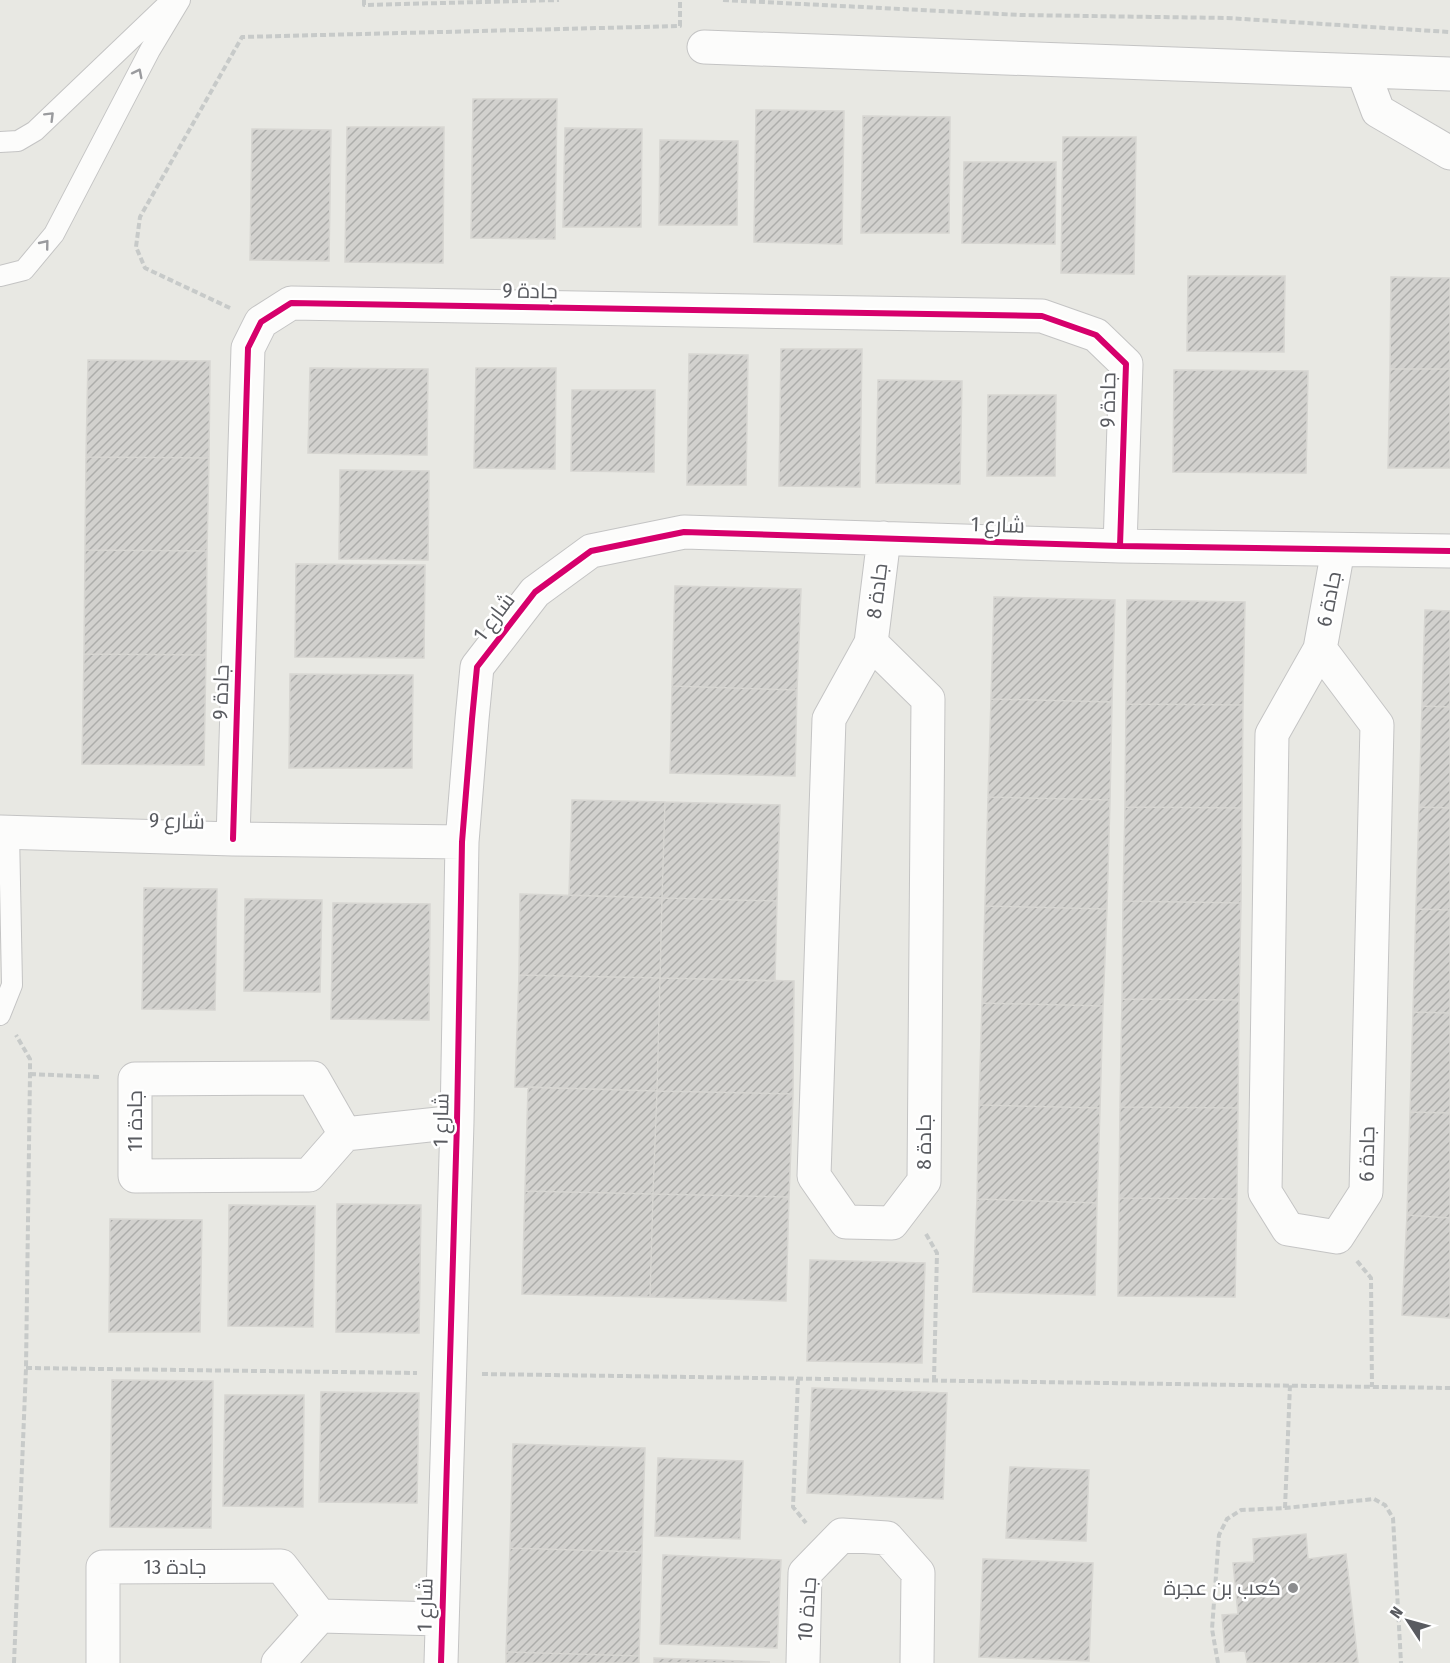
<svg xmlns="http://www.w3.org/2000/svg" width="1450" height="1663" font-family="'Fira Sans Condensed',Cairo,sans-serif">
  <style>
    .building { fill: url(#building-hatch); stroke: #d7d6d2; stroke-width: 1.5 }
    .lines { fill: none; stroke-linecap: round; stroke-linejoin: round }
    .lane-casing { stroke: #c4c4c4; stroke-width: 22 }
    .street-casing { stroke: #c4c4c4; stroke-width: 35 }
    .path { stroke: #c7cac9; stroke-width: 4; stroke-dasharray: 6 3; stroke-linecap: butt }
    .lane { stroke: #fcfcfb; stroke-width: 20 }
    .street { stroke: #fcfcfb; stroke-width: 33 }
    .cycleway-casing { stroke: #fff; stroke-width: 10 }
    .cycleway { stroke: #d6006c; stroke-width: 6 }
    .oneway { stroke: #9a9b9e }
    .poi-dot { fill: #8b8c8e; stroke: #fff; stroke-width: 2 }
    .labels { text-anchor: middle; stroke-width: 5; stroke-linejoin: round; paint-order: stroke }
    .street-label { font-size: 21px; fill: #595b60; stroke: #fff }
    .poi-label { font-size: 21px; fill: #595b60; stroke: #fff; text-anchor: end }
  </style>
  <defs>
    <pattern id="building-hatch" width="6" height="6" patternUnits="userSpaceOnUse" patternTransform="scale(1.5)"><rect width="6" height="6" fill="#d2d1ce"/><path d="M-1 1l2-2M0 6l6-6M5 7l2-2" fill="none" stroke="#adadab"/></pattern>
  </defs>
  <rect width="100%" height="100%" fill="#e8e8e3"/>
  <path class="building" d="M 473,99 L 557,99 L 555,239 L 471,238 Z
    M 756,110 L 844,111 L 842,244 L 754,242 Z
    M 863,116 L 950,117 L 949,233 L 861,233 Z
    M 347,127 L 444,127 L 443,263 L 345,262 Z
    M 565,128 L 642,129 L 641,227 L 563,227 Z
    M 252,129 L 331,130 L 329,261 L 250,260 Z
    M 1063,137 L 1136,137 L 1134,274 L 1061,273 Z
    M 660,140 L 738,141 L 737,225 L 659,225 Z
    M 964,162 L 1056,162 L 1055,244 L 962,243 Z
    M 1188,276 L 1285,276 L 1284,352 L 1187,351 Z
    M 1391,277 L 1450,278 L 1450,369 L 1390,369 Z
    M 781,349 L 862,349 L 860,487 L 779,486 Z
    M 689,354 L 748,355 L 746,485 L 687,485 Z
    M 88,360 L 210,361 L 209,458 L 86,457 Z
    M 310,368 L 428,369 L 427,455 L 308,453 Z
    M 476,368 L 556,368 L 555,469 L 474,468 Z
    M 1390,369 L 1450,369 L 1450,468 L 1388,468 Z
    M 1174,370 L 1308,371 L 1306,473 L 1173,472 Z
    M 878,380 L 962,381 L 960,484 L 876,483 Z
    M 572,390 L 655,390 L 654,472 L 571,471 Z
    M 988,395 L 1056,395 L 1055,476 L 987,476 Z
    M 86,457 L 209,458 L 207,551 L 85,550 Z
    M 340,470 L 429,471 L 428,560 L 339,559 Z
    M 85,550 L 207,551 L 206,655 L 84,654 Z
    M 296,564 L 425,565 L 424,658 L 295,657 Z
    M 675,586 L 801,589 L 797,690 L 672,686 Z
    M 994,597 L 1115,600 L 1112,702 L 991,699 Z
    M 1127,600 L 1245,602 L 1243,705 L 1126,704 Z
    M 1425,610 L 1450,611 L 1450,707 L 1422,706 Z
    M 84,654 L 206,655 L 204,765 L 82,764 Z
    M 290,674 L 413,675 L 412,768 L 289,768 Z
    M 672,686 L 797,690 L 795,776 L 670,773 Z
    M 991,699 L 1112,702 L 1110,800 L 988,797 Z
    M 1126,704 L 1243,705 L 1242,808 L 1125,807 Z
    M 1422,706 L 1450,707 L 1450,808 L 1419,807 Z
    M 988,797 L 1110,800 L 1107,909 L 985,906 Z
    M 572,800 L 665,802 L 662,898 L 569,895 Z
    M 665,802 L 780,805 L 777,901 L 662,898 Z
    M 1125,807 L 1242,808 L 1241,903 L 1123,901 Z
    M 1419,807 L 1450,808 L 1450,910 L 1416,909 Z
    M 144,888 L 217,889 L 215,1010 L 142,1009 Z
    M 520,894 L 662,898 L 660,978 L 519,975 Z
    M 662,898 L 777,901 L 775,981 L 660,978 Z
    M 245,899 L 322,900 L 320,992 L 244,991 Z
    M 1123,901 L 1241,903 L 1239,1000 L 1122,999 Z
    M 333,903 L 430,904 L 429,1020 L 331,1019 Z
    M 985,906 L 1107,909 L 1103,1006 L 982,1003 Z
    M 1416,909 L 1450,910 L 1450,1013 L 1413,1012 Z
    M 519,975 L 660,978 L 657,1091 L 515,1087 Z
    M 660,978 L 794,981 L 793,1094 L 657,1091 Z
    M 1122,999 L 1239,1000 L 1238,1108 L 1120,1107 Z
    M 982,1003 L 1103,1006 L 1100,1108 L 979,1105 Z
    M 1413,1012 L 1450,1013 L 1450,1113 L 1410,1112 Z
    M 528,1087 L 657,1091 L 653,1194 L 525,1191 Z
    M 657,1091 L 793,1094 L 789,1197 L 653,1194 Z
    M 979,1105 L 1100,1108 L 1097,1203 L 977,1199 Z
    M 1120,1107 L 1238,1108 L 1237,1199 L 1119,1198 Z
    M 1410,1112 L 1450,1113 L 1450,1218 L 1407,1215 Z
    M 525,1191 L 653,1194 L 650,1297 L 522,1294 Z
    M 653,1194 L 789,1197 L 786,1301 L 650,1297 Z
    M 1119,1198 L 1237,1199 L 1235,1297 L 1118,1296 Z
    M 977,1199 L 1097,1203 L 1095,1295 L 973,1292 Z
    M 337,1204 L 421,1205 L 419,1333 L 336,1332 Z
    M 229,1205 L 315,1206 L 313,1327 L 228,1326 Z
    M 1407,1215 L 1450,1218 L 1450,1318 L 1402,1315 Z
    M 110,1219 L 202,1220 L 200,1332 L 109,1332 Z
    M 810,1260 L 925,1263 L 922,1363 L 807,1361 Z
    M 112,1380 L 213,1381 L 211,1528 L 110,1527 Z
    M 812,1388 L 947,1393 L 943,1499 L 807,1493 Z
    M 321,1392 L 419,1393 L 417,1503 L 319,1502 Z
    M 225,1395 L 304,1395 L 303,1507 L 223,1506 Z
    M 513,1444 L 645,1448 L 642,1552 L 510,1548 Z
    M 658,1458 L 743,1461 L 740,1539 L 655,1536 Z
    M 1010,1467 L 1089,1470 L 1086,1541 L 1006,1538 Z
    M 1306,1534 L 1308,1559 L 1346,1554 L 1358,1663 L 1247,1663 L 1245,1651 L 1225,1652 L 1222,1615 L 1238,1614 L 1233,1563 L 1254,1562 L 1253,1539 Z
    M 510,1548 L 642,1552 L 639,1656 L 506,1652 Z
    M 663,1555 L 781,1560 L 777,1648 L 660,1644 Z
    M 983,1559 L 1093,1563 L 1089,1661 L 979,1657 Z
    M 506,1652 L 639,1656 L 639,1663 L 506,1663 Z
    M 654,1658 L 770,1662 L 654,1663 Z"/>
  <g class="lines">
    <defs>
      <path id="lane" d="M 0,142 L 18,141 L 35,131 L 172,0
        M 0,276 L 24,270 L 54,234 L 150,50 L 180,0
        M 0,1015 L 12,985 L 9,832"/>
      <path id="street" d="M 704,47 L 1450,74
        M 1363,71 L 1378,111 L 1450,153
        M 871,643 L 928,699 L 924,1181 L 892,1223 L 846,1222 L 814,1176 L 829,719 L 871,643 L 884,538
        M 1320,649 L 1377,725 L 1366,1192 L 1337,1237 L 1288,1229 L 1265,1192 L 1272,734 L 1320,649 L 1338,550
        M 0,832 L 233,839 L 462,842
        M 233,839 L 248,348 L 261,322 L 291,303 L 1042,316 L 1096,335 L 1126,364 L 1120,546
        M 345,1134 L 313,1078 L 135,1079 L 135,1176 L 309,1175 L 345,1134 L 457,1122
        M 320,1616 L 441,1619
        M 103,1663 L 103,1567 L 281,1566 L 320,1616
        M 278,1663 L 320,1616
        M 441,1663 L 457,1122 L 462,842 L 472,719 L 477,667 L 535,592 L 591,551 L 684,532 L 1120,546 L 1450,551
        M 803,1663 L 805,1573 L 842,1535 L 887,1538 L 918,1573 L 917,1663"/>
    </defs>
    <use href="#lane" class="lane-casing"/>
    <use href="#street" class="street-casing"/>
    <path class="path" d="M 364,0 L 364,5 L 559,0
      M 723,0 L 1020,15 L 1227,18 L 1450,32
      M 230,308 L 145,268 L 136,247 L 140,217 L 242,37 L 680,26 L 680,0
      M 30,1074 L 101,1077
      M 926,1234 L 937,1253 L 934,1380
      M 1357,1261 L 1371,1278 L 1372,1387
      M 26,1368 L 417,1373
      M 482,1374 L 1450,1388
      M 798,1379 L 793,1507 L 806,1523
      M 1285,1508 L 1290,1385
      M 14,1663 L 26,1368 L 30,1074 L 30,1059 L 16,1035
      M 1218,1663 L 1212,1629 L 1219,1535 L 1227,1519 L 1241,1510 L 1285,1508 L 1374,1499 L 1385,1505 L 1393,1518 L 1401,1663"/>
    <use href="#lane" class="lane"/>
    <use href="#street" class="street"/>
    <defs>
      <path id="cycleway" d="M 233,839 L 248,348 L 261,322 L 291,303 L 1042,316 L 1096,335 L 1126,364 L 1120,546
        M 441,1663 L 457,1122 L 462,842 L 472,719 L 477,667 L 535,592 L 591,551 L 684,532 L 1120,546 L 1450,551"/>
    </defs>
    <use href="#cycleway" class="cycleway-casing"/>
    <use href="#cycleway" class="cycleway"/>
  </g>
  <defs><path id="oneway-chevron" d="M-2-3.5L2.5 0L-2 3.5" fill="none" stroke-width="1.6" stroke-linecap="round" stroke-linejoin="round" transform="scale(1.5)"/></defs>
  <g class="oneway">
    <use href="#oneway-chevron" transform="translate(138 73) rotate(-63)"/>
    <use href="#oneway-chevron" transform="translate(50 116) rotate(-45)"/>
    <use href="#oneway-chevron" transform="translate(45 244) rotate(-51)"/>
  </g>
  <circle class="poi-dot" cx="1293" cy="1588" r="6"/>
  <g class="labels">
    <g class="street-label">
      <text transform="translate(530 291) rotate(1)" y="7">جادة 9</text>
      <text transform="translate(1108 400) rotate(-89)" y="7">جادة 9</text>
      <text transform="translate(998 525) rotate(2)" y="7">شارع 1</text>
      <text transform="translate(877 591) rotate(-83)" y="7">جادة 8</text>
      <text transform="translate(1329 599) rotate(-79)" y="7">جادة 6</text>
      <text transform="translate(494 617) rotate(-53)" y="7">شارع 1</text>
      <text transform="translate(221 692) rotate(-88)" y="7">جادة 9</text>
      <text transform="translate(177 821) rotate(2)" y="7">شارع 9</text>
      <text transform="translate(441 1120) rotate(-89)" y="7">شارع 1</text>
      <text transform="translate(135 1121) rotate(-90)" y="7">جادة 11</text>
      <text transform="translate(924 1142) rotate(-90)" y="7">جادة 8</text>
      <text transform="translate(1367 1154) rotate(-89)" y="7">جادة 6</text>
      <text x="175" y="1574">جادة 13</text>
      <text transform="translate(425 1605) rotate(-89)" y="7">شارع 1</text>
      <text transform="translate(807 1609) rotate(-86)" y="7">جادة 10</text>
    </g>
    <g class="poi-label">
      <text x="1281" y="1595">كعب بن عجرة</text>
    </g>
  </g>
  <g transform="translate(1408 1621) rotate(306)" stroke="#ffffff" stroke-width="4.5" paint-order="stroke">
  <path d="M0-4.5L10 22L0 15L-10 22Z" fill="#595b60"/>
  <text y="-9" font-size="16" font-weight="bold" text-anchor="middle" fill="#595b60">N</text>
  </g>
</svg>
